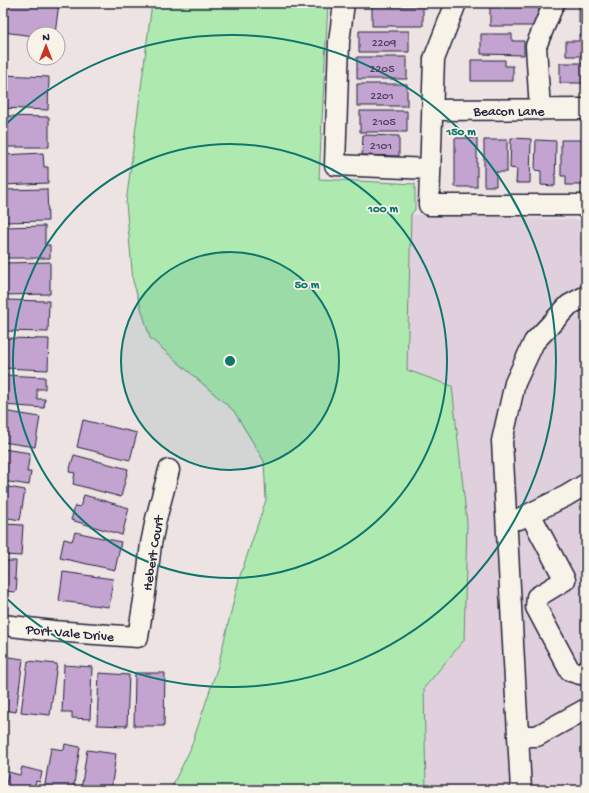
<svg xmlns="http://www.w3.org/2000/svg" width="589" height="793" font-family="'Gochi Hand',sans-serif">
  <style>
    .built { fill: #e0d0dd }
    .green { fill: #aeeab0; stroke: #688676 }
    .building { fill: #c3a4d0; stroke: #22223b }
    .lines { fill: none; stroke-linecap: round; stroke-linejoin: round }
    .minor-casing { stroke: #22223b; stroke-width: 23 }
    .minor { stroke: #f7f3e8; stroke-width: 20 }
    .ring { fill: none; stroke: #0f766e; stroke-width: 2 }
    .labels { text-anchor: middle; stroke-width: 3.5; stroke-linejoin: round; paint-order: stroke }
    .number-label { font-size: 12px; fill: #4a4260 }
    .street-label { font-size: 14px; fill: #22223b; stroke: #f7f3e8 }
    .centre { fill: #0f766e; stroke: #f7f3e8; stroke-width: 2 }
    .ring-label { font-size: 12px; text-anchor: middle; font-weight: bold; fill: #0f766e; stroke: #f7f3e8; stroke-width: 3.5; stroke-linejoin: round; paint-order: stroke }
  </style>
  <rect width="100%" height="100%" fill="#ede3e3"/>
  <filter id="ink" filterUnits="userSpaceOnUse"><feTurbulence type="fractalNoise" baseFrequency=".025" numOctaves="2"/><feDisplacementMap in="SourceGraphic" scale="8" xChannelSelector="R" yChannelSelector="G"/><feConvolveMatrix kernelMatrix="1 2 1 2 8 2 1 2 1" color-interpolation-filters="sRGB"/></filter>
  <g filter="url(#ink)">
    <path class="built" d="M 411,214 L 586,220 L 586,790 L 426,790 L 424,688 L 464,640 L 467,523 L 452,386 L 407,370 Z"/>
    <path class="green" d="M 152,3 L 328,3 L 319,179 L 415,184 L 415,210 L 411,214 L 407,370 L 452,386 L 467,523 L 464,640 L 424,688 L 426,790 L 170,790 L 190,750 L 218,666 L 239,579 L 266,500 L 264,461 L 234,411 L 150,338 L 133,281 L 126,203 Z"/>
    <path class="building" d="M 4,3 L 59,3 L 55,34 L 34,34 L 34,36 L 3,32 Z
      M 579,4 L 586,4 L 586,23 L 579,23 Z
      M 372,6 L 423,6 L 423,26 L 372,26 Z
      M 490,7 L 539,7 L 539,26 L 490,26 Z
      M 359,31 L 409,31 L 409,52 L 359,52 Z
      M 481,34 L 512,34 L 512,41 L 524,41 L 524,55 L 481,54 Z
      M 579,35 L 586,35 L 586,56 L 566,56 L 566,41 L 579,41 Z
      M 357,57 L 407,57 L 407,79 L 357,79 Z
      M 471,60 L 505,60 L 505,66 L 513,66 L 513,81 L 471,81 Z
      M 560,63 L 586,63 L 586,83 L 560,83 Z
      M 3,75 L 49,77 L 48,110 L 3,108 Z
      M 357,84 L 407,84 L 407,106 L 357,106 Z
      M 360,111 L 407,111 L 407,132 L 360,132 Z
      M 3,116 L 49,117 L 49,147 L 3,147 Z
      M 363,135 L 399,136 L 399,156 L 362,155 Z
      M 455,138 L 477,138 L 477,187 L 455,187 Z
      M 511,138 L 531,139 L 530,183 L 516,183 L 517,169 L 510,168 Z
      M 484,140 L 507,140 L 507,172 L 496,172 L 496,186 L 484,186 Z
      M 536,140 L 556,141 L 555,186 L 541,185 L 541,171 L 535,170 Z
      M 561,140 L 583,140 L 583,185 L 566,185 L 566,176 L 561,176 Z
      M 43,153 L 44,167 L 48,167 L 48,183 L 3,185 L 3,155 Z
      M 47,189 L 48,221 L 3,222 L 3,190 Z
      M 45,226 L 45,245 L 50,245 L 50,258 L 3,258 L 3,227 Z
      M 50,262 L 50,294 L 3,295 L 3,263 Z
      M 3,300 L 49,301 L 48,332 L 3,331 Z
      M 3,338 L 49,339 L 48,370 L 3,368 Z
      M 3,375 L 45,377 L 45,389 L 37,389 L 37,399 L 45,399 L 44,408 L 3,405 Z
      M 3,411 L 40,417 L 35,447 L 3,442 Z
      M 83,420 L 137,433 L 130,460 L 77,447 Z
      M 3,449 L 30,453 L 27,472 L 31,472 L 29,485 L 3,481 Z
      M 74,455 L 128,469 L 121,497 L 73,484 L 75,473 L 69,472 Z
      M 3,486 L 25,490 L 20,520 L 3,517 Z
      M 84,495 L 129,508 L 122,535 L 71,520 L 75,506 L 80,507 Z
      M 3,524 L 23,525 L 21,556 L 3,555 Z
      M 75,532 L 121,542 L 115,570 L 60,558 L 64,539 L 72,541 Z
      M 3,561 L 16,561 L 15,579 L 17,579 L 16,592 L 3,591 Z
      M 63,572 L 113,579 L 109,607 L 59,601 Z
      M 3,656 L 23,659 L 16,712 L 3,710 Z
      M 28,661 L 57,664 L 50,715 L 21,712 Z
      M 64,665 L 92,667 L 90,719 L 72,718 L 72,712 L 62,712 Z
      M 99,673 L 129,675 L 127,726 L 97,725 Z
      M 135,673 L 165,673 L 164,726 L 134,726 Z
      M 65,744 L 80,747 L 73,790 L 44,790 L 51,748 L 64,750 Z
      M 87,750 L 116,754 L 111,790 L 81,790 Z
      M 22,767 L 42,772 L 40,782 L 36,781 L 34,790 L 5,790 L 8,772 L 20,775 Z"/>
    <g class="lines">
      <defs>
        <path id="minor" d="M 344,3 L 339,42 L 335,165 L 430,169
          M 456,3 L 434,59 L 429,205 L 586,205
          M 432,110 L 586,109
          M 540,110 L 536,46 L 554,3
          M 530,514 L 565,580 L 537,597 L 536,607 L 570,671 L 580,674 L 586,670
          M 519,519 L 566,496 L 586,484
          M 3,625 L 53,631 L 138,637 L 145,594 L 151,544 L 156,519 L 169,470
          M 519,736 L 537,736 L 586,709
          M 521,790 L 502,441 L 515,383 L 534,342 L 569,305 L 586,296"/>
      </defs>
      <use href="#minor" class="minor-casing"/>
      <use href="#minor" class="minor"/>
    </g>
  </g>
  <circle cx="230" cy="361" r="109" fill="#0f766e" fill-opacity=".12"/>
  <g class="ring">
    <circle cx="230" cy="361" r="109"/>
    <circle cx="230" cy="361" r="217"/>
    <path d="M4 126A326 326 0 1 1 4 596"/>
  </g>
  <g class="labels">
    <g class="number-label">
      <text x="384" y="46">2209</text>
      <text x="382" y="72">2205</text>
      <text x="382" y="99">2201</text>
      <text x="384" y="125">2105</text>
      <text x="381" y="149">2101</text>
    </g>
    <g class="street-label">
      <text x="509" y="115">Beacon Lane</text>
      <text transform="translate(152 553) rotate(-81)" y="5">Hebert Court</text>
      <text transform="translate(70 632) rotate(5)" y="5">Port Vale Drive</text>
    </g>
  </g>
  <circle cx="230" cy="361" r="6" class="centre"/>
  <g class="ring-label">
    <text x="461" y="135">150 m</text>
    <text x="383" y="212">100 m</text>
    <text x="307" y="288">50 m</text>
  </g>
  <rect width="589" height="793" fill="none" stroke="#f7f3e8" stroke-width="16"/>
  <rect x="8" y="8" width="573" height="777" fill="none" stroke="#22223b" stroke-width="1.5" filter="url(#ink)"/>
  <g transform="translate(46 46)"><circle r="19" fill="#f7f3e8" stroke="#a29fa3"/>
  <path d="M0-3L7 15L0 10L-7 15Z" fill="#c8321e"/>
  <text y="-6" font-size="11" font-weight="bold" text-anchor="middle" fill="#22223b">N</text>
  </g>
</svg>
